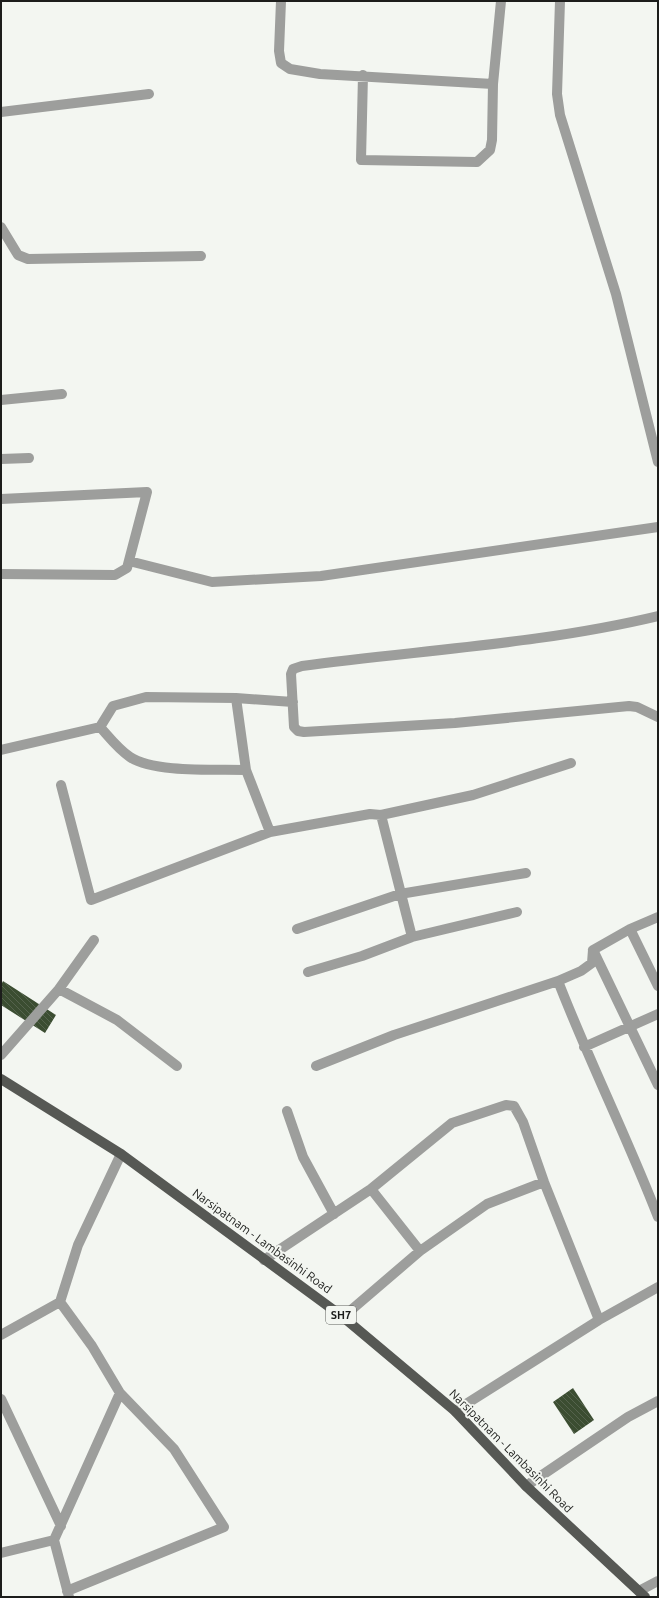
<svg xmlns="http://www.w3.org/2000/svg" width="659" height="1598" font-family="Ubuntu,sans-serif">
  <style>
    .building { fill: url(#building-back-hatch) }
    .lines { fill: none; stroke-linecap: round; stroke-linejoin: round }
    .minor { stroke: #9d9e9c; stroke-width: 10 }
    .major { stroke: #565854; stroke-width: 10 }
    .labels { text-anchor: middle; stroke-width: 4; stroke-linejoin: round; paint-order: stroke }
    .shield { fill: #f3f6f1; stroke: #5c5e5b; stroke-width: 1 }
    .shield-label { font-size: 11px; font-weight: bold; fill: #1c1d1b }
    .street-label { font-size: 12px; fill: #1c1d1b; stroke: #f3f6f1 }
  </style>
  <defs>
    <pattern id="building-back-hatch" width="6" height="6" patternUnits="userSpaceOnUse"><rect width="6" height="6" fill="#3b4d31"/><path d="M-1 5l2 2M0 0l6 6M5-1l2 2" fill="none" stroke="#55634d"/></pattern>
  </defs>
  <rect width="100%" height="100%" fill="#f3f6f1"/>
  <path class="building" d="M 3,981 L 56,1015 L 45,1033 L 1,1005 L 1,985 Z
    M 573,1388 L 594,1420 L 574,1434 L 553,1402 Z"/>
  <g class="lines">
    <path class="minor" d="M 281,1 L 279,51 L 281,63 L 290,69 L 320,74 L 493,84
      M 560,1 L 557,94 L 560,115 L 616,294 L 658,462
      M 363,75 L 361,160 L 477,162 L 490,150 L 492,140 L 493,84 L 501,1
      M 1,112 L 149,94
      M 1,227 L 18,255 L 28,259 L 201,256
      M 1,400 L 62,394
      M 1,459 L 29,458
      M 1,499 L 147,492 L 127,568 L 115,575 L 1,574
      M 129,561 L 212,582 L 321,576 L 658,527
      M 658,616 C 541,644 421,650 302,666 L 293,669 L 291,674 L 294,727 L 298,731 L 304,732 L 455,723 L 629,706 L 637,707 L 658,717
      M 236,698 L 246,770 L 270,832
      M 100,727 C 109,737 118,749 130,757 C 153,773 218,769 246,770
      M 1,750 L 100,727 L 113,706 L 146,697 L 236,698 L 293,702
      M 61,785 L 91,900 L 270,832 L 370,814 L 381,815 L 473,795 L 571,763
      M 381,815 L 412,937
      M 658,917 L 630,929 L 593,950 L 658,1085
      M 297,929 L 400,894 L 526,873
      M 630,929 L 658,986
      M 308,972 L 362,956 L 412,937 L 517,912
      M 558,981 C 589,1061 627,1137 658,1217
      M 59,989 L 117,1020 L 177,1066
      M 584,1047 L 658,1014
      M 1,1055 L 59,989 L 94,940
      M 316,1066 L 394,1035 L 558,981 L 581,971 L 592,963 L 593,950
      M 287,1111 L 303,1157 L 334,1214
      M 371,1189 L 420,1251
      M 264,1260 L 371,1189 L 452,1123 L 506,1105 L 514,1106 L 523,1122 L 544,1182 L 599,1320
      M 343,1317 L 420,1251 L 487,1204 L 544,1182
      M 1,1335 L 60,1302
      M 1,1399 L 61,1526
      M 455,1411 L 599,1320 L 658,1287
      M 526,1486 L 628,1417 L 658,1401
      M 1,1553 L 54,1540
      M 67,1591 L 224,1527 L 174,1449 L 120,1393
      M 639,1591 L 658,1581
      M 69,1597 L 54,1540 L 120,1393 L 92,1346 L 60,1302 L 78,1245 L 121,1154"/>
    <path class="major" d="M 1,1079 L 121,1154 L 343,1317 L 455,1411 L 526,1486 L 645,1597"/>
  </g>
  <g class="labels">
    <rect class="shield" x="326" y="1306" width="30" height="18" rx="3"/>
    <g class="shield-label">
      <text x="341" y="1319">SH7</text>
    </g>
    <g class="street-label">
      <text transform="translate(262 1241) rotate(36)" y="4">Narsipatnam - Lambasinhi Road</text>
      <text transform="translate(511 1451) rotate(45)" y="4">Narsipatnam - Lambasinhi Road</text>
    </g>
  </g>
  <rect width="659" height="1598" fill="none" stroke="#1c1d1b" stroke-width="4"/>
</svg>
